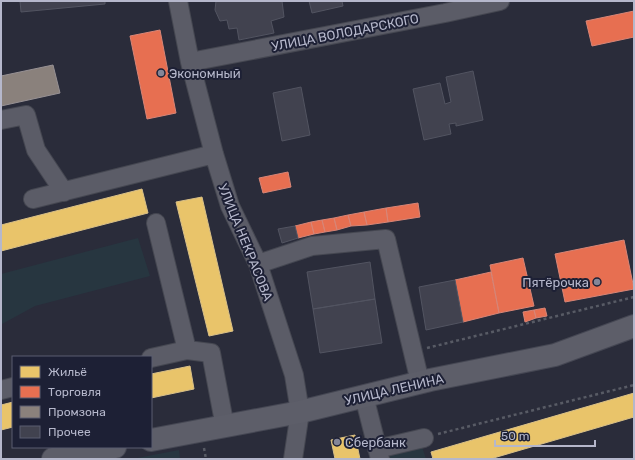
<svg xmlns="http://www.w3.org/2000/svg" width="635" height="460" font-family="Rubik,sans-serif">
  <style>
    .green { fill: #273640 }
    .homes { fill: #e9c46a; stroke: #d9c087 }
    .shops { fill: #e76f51; stroke: #d88576 }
    .industry { fill: #8a817c; stroke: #979194 }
    .building { fill: #41424f; stroke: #525461 }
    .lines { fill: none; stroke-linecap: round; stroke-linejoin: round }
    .minor-casing { stroke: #454751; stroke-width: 20 }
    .major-casing { stroke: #454753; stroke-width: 24 }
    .path { stroke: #585b65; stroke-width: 2.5; stroke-dasharray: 3 3; stroke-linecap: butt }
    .minor { stroke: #5b5c67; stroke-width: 18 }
    .major { stroke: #5d5e69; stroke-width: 22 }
    .poi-dot { fill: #848698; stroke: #1d2035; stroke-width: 1.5 }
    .labels { text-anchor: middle; stroke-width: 4; stroke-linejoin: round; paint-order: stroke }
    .street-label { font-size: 13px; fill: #b5b7cb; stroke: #1d2035 }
    .poi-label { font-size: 13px; fill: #b5b7cb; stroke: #1d2035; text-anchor: start }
  </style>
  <rect width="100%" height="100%" fill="#2a2c3a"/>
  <path class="green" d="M 138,238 L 150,276 L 35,306 L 2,324 L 1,319 L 1,274 Z
    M 422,447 L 426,459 L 387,459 L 387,456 Z
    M 179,450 L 180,459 L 132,459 Z"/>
  <path class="homes" d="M 142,189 L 148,213 L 1,251 L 1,225 Z
    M 202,197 L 233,331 L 209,336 L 176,202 Z
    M 190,366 L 194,389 L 151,398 L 151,374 Z
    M 634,393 L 634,417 L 490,459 L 433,459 L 431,452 Z
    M 13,402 L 13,427 L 1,430 L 1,405 Z
    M 355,435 L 360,459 L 335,459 L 331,440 Z"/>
  <path class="shops" d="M 634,11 L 634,37 L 592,46 L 586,21 Z
    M 160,30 L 176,113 L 147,119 L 130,36 Z
    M 288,172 L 291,187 L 263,193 L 259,178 Z
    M 418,203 L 420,217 L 388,222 L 386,208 Z
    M 386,208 L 388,222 L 367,225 L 364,212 Z
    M 364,212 L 367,225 L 351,226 L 348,215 Z
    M 348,215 L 351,226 L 337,230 L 334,218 Z
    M 334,218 L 337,230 L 325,232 L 322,220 Z
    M 322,220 L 325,232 L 314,234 L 311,222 Z
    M 311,222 L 314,234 L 298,238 L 295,226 Z
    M 624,240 L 634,289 L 565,302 L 555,254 Z
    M 523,258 L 534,306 L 499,313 L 490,265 Z
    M 491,272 L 499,313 L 463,322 L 455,280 Z
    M 545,308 L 547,316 L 536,318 L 534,310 Z
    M 534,310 L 536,318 L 525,322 L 523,312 Z"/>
  <path class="industry" d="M 53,65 L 60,93 L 1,106 L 1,76 Z"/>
  <path class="building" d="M 20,1 L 105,1 L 105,4 L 21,12 Z
    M 216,1 L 282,1 L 284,17 L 271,21 L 274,33 L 239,40 L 237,28 L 229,29 L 227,20 L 220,21 L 215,10 Z
    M 309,1 L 342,1 L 343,6 L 312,13 Z
    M 473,71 L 483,120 L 456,126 L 456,123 L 449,124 L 451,134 L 424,140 L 413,89 L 440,83 L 445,104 L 451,102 L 446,77 Z
    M 301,87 L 310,135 L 282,141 L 273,93 Z
    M 295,226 L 298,238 L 282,243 L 278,229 Z
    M 370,262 L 375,299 L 313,309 L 307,272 Z
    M 455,280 L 463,322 L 426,330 L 419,287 Z
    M 375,299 L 382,343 L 320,353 L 313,309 Z"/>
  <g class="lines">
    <defs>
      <path id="minor" d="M 178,1 L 190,62 L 214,154 L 230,206 L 258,264 L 294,375 L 300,412 L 293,459
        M 190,62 L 445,13 L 500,1
        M 1,120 L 26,115 L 36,150 L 64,192
        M 33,199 L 214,154
        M 258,264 L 312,246 L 386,239 L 420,382
        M 187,350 L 211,353 L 225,427
        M 151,358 L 187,350 L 156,223
        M 1,390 L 13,387
        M 364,396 L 380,459
        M 377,449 L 424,438"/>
      <path id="major" d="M 151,440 L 300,412 L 430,380 L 555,355 L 634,326
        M 53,459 L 115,447"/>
    </defs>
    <use href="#minor" class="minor-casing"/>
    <use href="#major" class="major-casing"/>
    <path class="path" d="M 427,348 L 634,297
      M 438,434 L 634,385
      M 204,448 L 206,459"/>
    <use href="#minor" class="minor"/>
    <use href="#major" class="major"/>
  </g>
  <g class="poi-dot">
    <circle cx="161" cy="73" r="4"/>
    <circle cx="597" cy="282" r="4"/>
    <circle cx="337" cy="442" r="4"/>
  </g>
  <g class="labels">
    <g class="street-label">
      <text transform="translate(345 32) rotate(-11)" y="5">УЛИЦА ВОЛОДАРСКОГО</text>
      <text transform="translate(246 242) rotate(68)" y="5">УЛИЦА НЕКРАСОВА</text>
      <text transform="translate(394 389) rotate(-13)" y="5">УЛИЦА ЛЕНИНА</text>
    </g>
    <g class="poi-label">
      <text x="169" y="78">Экономный</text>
      <text x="589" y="287" text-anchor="end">Пятёрочка</text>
      <text x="345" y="447">Сбербанк</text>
    </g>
  </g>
  <rect width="635" height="460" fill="none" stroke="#b5b7cb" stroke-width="4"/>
  <rect x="12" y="356" width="140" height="92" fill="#1d2035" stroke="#5a5c71"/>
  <rect x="20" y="366" width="20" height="12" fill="#e9c46a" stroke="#5a5c71"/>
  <text x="48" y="376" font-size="12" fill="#b5b7cb">Жильё</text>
  <rect x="20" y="386" width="20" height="12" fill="#e76f51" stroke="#5a5c71"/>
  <text x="48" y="396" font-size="12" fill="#b5b7cb">Торговля</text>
  <rect x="20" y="406" width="20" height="12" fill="#8a817c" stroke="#5a5c71"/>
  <text x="48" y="416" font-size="12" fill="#b5b7cb">Промзона</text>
  <rect x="20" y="426" width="20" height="12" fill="#41424f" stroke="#5a5c71"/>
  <text x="48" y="436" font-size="12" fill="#b5b7cb">Прочее</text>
  <path d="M495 440v6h100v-6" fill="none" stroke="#b5b7cb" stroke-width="2"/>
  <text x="501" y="440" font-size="12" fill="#b5b7cb" stroke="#1d2035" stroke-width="3" paint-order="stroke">50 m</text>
</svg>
